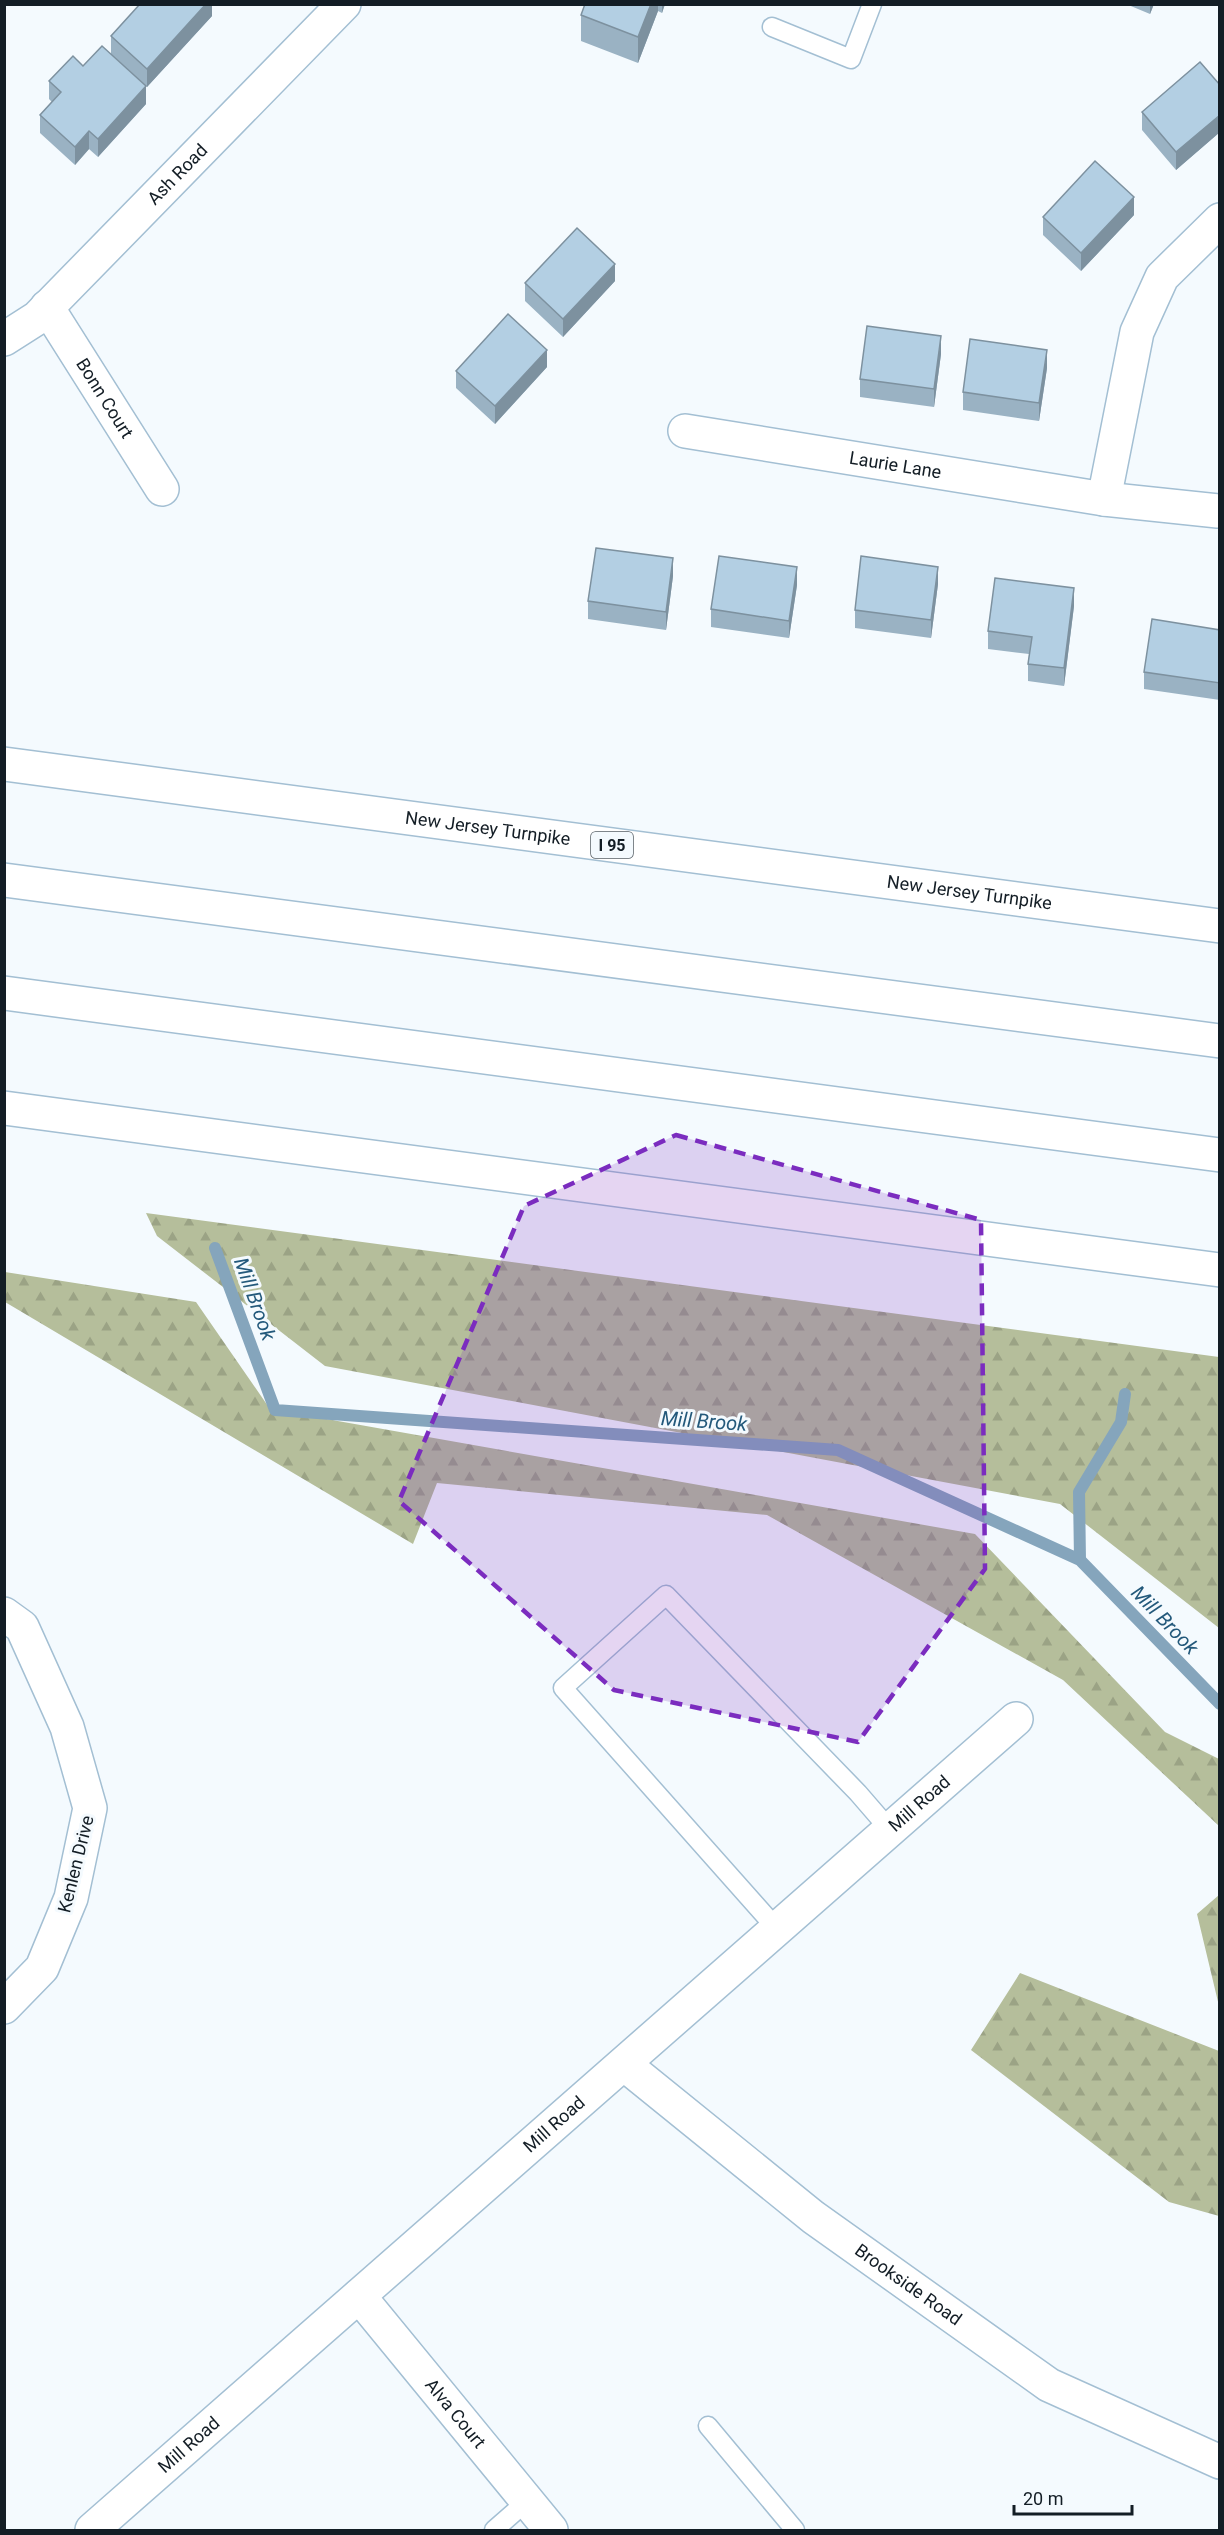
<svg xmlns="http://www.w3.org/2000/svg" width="1224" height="2535" font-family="Roboto,sans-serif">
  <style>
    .forest { fill: url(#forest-firs) }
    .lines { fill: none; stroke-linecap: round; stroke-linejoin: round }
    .stream { stroke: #85a5bc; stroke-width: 12 }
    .lane-casing { stroke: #a3bfd3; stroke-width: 21 }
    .street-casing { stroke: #a3bfd3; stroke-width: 36 }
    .highway-casing { stroke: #a3bfd3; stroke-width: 36 }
    .lane { stroke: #fff; stroke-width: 18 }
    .street { stroke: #fff; stroke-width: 33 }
    .highway { stroke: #fff; stroke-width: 33 }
    .wall { fill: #9ab2c3 }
    .shaded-wall { fill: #7d919f }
    .building { fill: #b3cfe3; stroke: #7d919f; stroke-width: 1.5 }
    .marked { fill: #7b2cbf; fill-opacity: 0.2; stroke: #7b2cbf; stroke-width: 4.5; stroke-dasharray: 12 8; stroke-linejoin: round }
    .labels { text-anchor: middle; stroke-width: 6; stroke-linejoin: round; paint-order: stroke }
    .shield { fill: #f4fafe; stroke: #565f66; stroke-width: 1.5 }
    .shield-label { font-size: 16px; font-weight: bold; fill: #131d25 }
    .street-label { font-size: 18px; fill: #131d25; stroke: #f4fafe }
    .water-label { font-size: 20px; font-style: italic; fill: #23597b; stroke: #f4fafe }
  </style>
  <defs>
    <pattern id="forest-firs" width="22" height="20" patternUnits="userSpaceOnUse" patternTransform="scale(1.5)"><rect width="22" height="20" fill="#b5be9b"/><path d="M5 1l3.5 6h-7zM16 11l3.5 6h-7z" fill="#9ba385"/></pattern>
  </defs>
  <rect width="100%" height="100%" fill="#f4fafe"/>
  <path class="forest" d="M 146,1213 L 1219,1357 L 1219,1628 L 1060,1504 L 325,1366 L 157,1236 Z
    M 5,1272 L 196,1302 L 270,1409 L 975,1534 L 1165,1732 L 1219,1759 L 1219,1826 L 1063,1680 L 767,1515 L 437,1483 L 413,1544 L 5,1302 Z
    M 1219,1895 L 1219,2006 L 1197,1914 Z
    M 1020,1973 L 1219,2051 L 1219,2216 L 1169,2202 L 971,2050 Z"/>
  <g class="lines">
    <path class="stream" d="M 215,1248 L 275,1410 L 838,1450 L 1080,1560 L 1220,1704
      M 1080,1560 L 1079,1492 L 1121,1422 L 1125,1394"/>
    <defs>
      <path id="lane" d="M 772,27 L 851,59 L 872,4
        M 777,1929 L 563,1688 L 666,1595 L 858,1793 L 890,1830
        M 708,2426 L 795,2530
        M 494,2530 L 527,2501"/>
      <g id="street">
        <path id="s1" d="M 47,307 L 162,489"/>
        <path id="s2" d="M 4,339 L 37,318 L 344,4"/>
        <path id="s3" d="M 685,431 L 1104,499 L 1218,511"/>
        <path d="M 1104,499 L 1137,332 L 1162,277 L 1220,220"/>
        <path d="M 4,1614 L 22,1627 L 67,1727 L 90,1808 L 71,1898 L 42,1968 L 4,2007"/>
        <path id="s4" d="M 624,2064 L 813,2217 L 1049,2385 L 1220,2462"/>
        <path id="s5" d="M 359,2296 L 551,2530"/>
        <path id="s6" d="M 92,2530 L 1016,1719"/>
      </g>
      <g id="highway">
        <path id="s7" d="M 4,764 L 1220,926"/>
        <path d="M 4,880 L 1220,1041"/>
        <path d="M 4,993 L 1220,1155"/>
        <path d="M 4,1108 L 1220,1270"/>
      </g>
    </defs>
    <use href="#lane" class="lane-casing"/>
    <use href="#street" class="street-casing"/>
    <use href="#highway" class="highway-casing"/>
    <use href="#lane" class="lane"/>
    <use href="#street" class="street"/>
    <use href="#highway" class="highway"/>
  </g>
  <path class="wall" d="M 212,4 L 212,16 L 147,87 L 111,54 L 111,36 Z
    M 585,4 L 665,4 L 662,13 L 658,11 L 638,63 L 581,41 L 581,15 Z
    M 1126,4 L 1154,4 L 1150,14 Z
    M 83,66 L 146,104 L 98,157 L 89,149 L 75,165 L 40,133 L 40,115 L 52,102 L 49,99 L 49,81 Z
    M 1220,85 L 1220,132 L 1176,170 L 1142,130 L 1142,112 Z
    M 1134,215 L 1081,271 L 1043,235 L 1043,217 Z
    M 615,281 L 563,337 L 525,301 L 525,283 Z
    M 941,354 L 934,407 L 860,397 L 860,379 Z
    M 547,367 L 495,424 L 456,388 L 456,371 Z
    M 1047,368 L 1039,421 L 963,410 L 963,392 Z
    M 673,576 L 666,630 L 588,619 L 588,601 Z
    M 938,584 L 931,638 L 855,628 L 855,610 Z
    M 797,585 L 789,638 L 711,627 L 711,609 Z
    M 1074,606 L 1064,686 L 1028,681 L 1028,664 L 1029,654 L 988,649 L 988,631 Z
    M 1220,630 L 1220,700 L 1144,689 L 1144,672 Z"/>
  <path class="shaded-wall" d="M 206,4 L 212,4 L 212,16 L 147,87 L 147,69 Z
    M 651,4 L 658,4 L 658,11 L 638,63 L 638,37 Z
    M 662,4 L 665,4 L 662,13 Z
    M 1150,4 L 1154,4 L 1150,14 Z
    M 146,86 L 146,104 L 98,157 L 98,139 Z
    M 1220,115 L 1220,132 L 1176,170 L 1176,152 Z
    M 89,131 L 89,149 L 75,165 L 75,147 Z
    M 1134,197 L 1134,215 L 1081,271 L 1081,253 Z
    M 615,264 L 615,281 L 563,337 L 563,319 Z
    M 941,336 L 941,354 L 934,407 L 934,389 Z
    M 547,350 L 547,367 L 495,424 L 495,406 Z
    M 1047,350 L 1047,368 L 1039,421 L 1039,403 Z
    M 673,558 L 673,576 L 666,630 L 666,612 Z
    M 797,567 L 797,585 L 789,638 L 789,621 Z
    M 938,567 L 938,584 L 931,638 L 931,620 Z
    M 1074,588 L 1074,606 L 1064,686 L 1064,668 Z"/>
  <path class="building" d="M 140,4 L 206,4 L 147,69 L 111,36 Z
    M 585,4 L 651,4 L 638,37 L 581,15 Z
    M 102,46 L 146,86 L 98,139 L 89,131 L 75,147 L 40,115 L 61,92 L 49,81 L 73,56 L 83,66 Z
    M 1200,62 L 1220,85 L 1220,115 L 1176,152 L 1142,112 Z
    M 1095,161 L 1134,197 L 1081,253 L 1043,217 Z
    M 577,228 L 615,264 L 563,319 L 525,283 Z
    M 508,314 L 547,350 L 495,406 L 456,371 Z
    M 867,326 L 941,336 L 934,389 L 860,379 Z
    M 970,339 L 1047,350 L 1039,403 L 963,392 Z
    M 596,548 L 673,558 L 666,612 L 588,601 Z
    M 719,556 L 797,567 L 789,621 L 711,609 Z
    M 861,556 L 938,567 L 931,620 L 855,610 Z
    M 995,578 L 1074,588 L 1064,668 L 1028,664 L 1032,637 L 988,631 Z
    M 1152,619 L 1220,630 L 1220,683 L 1144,672 Z"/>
  <path class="marked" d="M 676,1135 L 981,1220 L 985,1569 L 858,1742 L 614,1690 L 399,1501 L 524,1206 Z"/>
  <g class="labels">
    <rect class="shield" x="591" y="832" width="42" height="26" rx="4.5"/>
    <g class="shield-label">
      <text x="612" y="851">I 95</text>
    </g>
    <g class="street-label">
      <text dy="6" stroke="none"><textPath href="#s2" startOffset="240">Ash Road</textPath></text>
      <text dy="6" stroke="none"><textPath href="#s1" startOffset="108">Bonn Court</textPath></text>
      <text dy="6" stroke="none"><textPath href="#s3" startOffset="213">Laurie Lane</textPath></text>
      <text dy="6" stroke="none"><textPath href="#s7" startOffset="488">New Jersey Turnpike</textPath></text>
      <text dy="6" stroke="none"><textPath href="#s7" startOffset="974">New Jersey Turnpike</textPath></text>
      <text dy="6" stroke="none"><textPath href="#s6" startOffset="1101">Mill Road</textPath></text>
      <text transform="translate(76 1864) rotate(-76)" y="6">Kenlen Drive</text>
      <text dy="6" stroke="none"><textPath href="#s6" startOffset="615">Mill Road</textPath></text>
      <text dy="6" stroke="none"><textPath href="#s4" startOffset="360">Brookside Road</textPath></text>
      <text dy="6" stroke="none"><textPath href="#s5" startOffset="152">Alva Court</textPath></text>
      <text dy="6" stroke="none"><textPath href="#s6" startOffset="129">Mill Road</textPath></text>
    </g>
    <g class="water-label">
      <text transform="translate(255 1299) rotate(70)" y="7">Mill Brook</text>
      <text transform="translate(704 1421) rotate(4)" y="7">Mill Brook</text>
      <text transform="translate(1165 1620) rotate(46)" y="7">Mill Brook</text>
    </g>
  </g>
  <rect width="1224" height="2535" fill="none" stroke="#131d25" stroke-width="12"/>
  <path d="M1014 2505v9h118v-9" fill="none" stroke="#131d25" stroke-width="3"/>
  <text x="1023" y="2505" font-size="18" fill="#131d25" stroke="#f4fafe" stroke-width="4.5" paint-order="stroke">20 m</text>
</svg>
